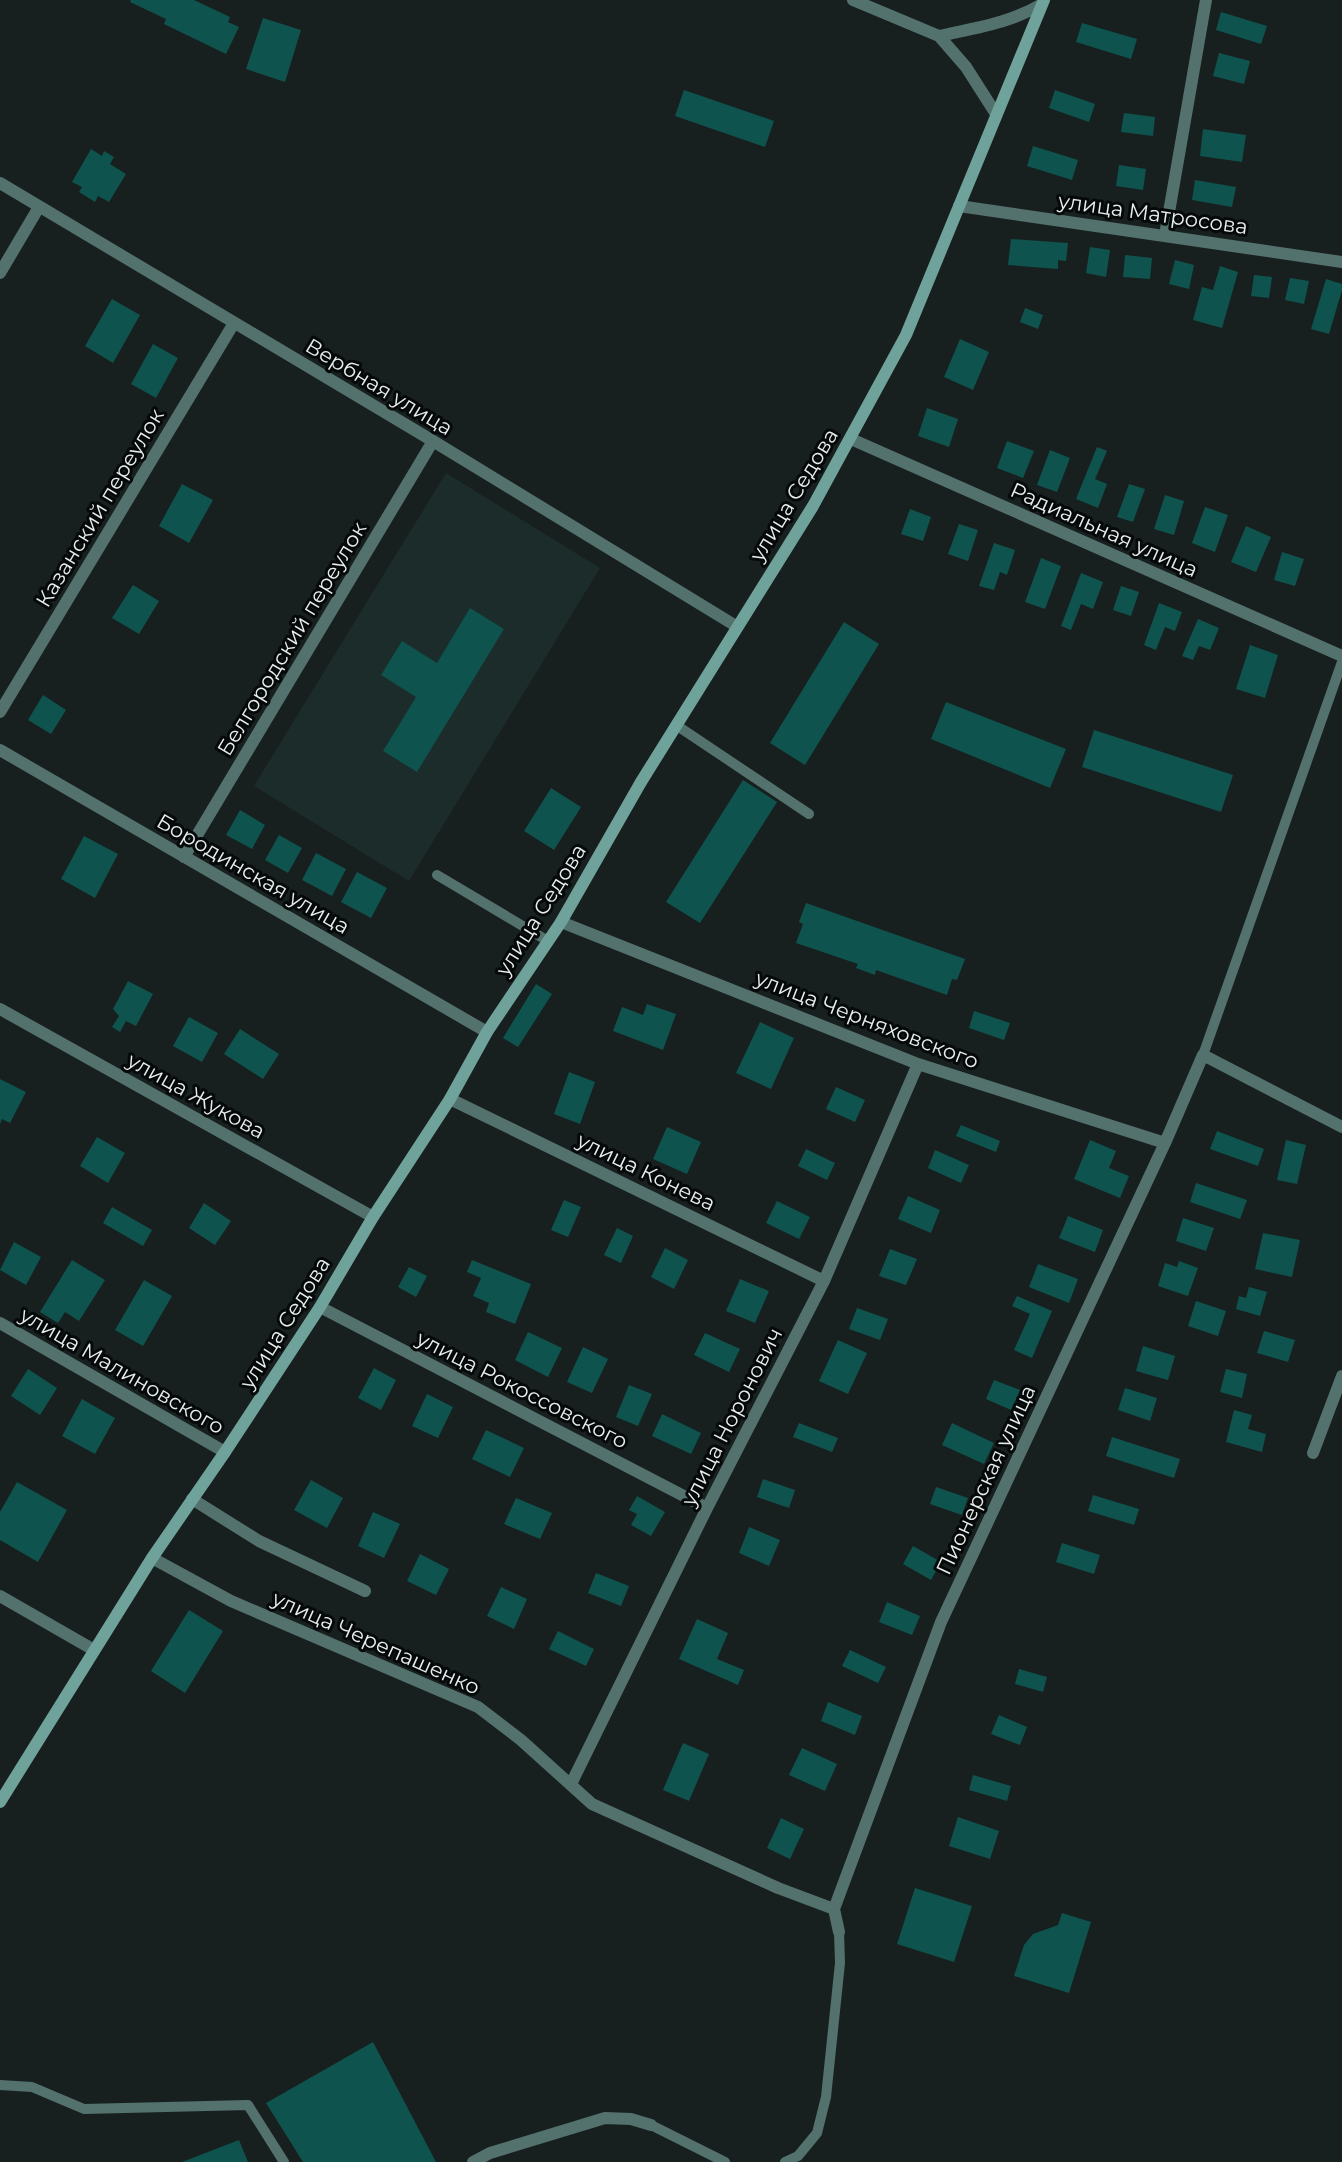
<svg xmlns="http://www.w3.org/2000/svg" width="1342" height="2162" font-family="Montserrat,sans-serif">
  <style>
    .built { fill: #1c2c2a }
    .building { fill: #0e534d }
    .lines { fill: none; stroke-linecap: round; stroke-linejoin: round }
    .lane { stroke: #53726e; stroke-width: 10 }
    .street { stroke: #53726e; stroke-width: 12 }
    .secondary { stroke: #70a29c; stroke-width: 12 }
    .labels { text-anchor: middle; stroke-width: 6; stroke-linejoin: round; paint-order: stroke }
    .street-label { font-size: 21px; fill: #e9efee; stroke: #060909 }
  </style>
  <rect width="100%" height="100%" fill="#18201f"/>
  <path class="built" d="M 446,473 L 600,568 L 409,881 L 254,786 Z"/>
  <path class="building" d="M 131,0 L 194,0 L 230,17 L 228,22 L 239,27 L 226,54 L 164,24 L 166,19 L 130,2 Z
    M 1221,12 L 1267,26 L 1261,44 L 1216,30 Z
    M 263,18 L 301,30 L 285,82 L 246,69 Z
    M 1082,23 L 1137,39 L 1131,59 L 1076,42 Z
    M 1219,53 L 1250,61 L 1244,84 L 1213,76 Z
    M 684,90 L 774,121 L 765,147 L 675,116 Z
    M 1055,90 L 1095,104 L 1089,122 L 1049,108 Z
    M 1124,113 L 1155,117 L 1153,136 L 1121,132 Z
    M 1203,129 L 1246,135 L 1242,162 L 1200,156 Z
    M 1033,146 L 1078,160 L 1072,180 L 1027,166 Z
    M 91,149 L 102,156 L 104,151 L 114,157 L 110,164 L 126,174 L 109,202 L 98,196 L 95,202 L 79,192 L 82,187 L 72,182 Z
    M 1119,165 L 1146,169 L 1143,190 L 1116,186 Z
    M 1195,180 L 1236,187 L 1232,207 L 1192,200 Z
    M 1011,239 L 1068,243 L 1066,261 L 1058,260 L 1058,269 L 1008,265 Z
    M 1090,247 L 1110,250 L 1106,277 L 1086,273 Z
    M 1125,255 L 1152,258 L 1150,279 L 1123,277 Z
    M 1175,260 L 1194,265 L 1189,289 L 1169,284 Z
    M 1220,266 L 1238,272 L 1222,328 L 1193,320 L 1202,287 L 1213,290 Z
    M 1254,275 L 1272,277 L 1269,298 L 1251,296 Z
    M 1290,278 L 1309,281 L 1304,304 L 1285,300 Z
    M 1326,279 L 1342,284 L 1342,290 L 1329,334 L 1311,329 Z
    M 112,299 L 140,315 L 113,363 L 85,346 Z
    M 1025,308 L 1043,315 L 1038,329 L 1020,322 Z
    M 960,339 L 989,352 L 973,390 L 944,377 Z
    M 153,344 L 178,358 L 156,398 L 131,384 Z
    M 927,408 L 958,419 L 949,447 L 918,436 Z
    M 1007,441 L 1034,451 L 1023,478 L 997,468 Z
    M 1097,447 L 1107,451 L 1095,479 L 1107,484 L 1098,508 L 1076,499 Z
    M 1050,450 L 1070,458 L 1057,492 L 1037,485 Z
    M 182,484 L 213,500 L 189,543 L 159,526 Z
    M 1129,484 L 1145,489 L 1133,522 L 1117,517 Z
    M 1165,495 L 1184,501 L 1174,535 L 1154,529 Z
    M 1205,507 L 1228,515 L 1215,552 L 1192,543 Z
    M 910,509 L 931,517 L 923,541 L 901,534 Z
    M 959,524 L 978,530 L 968,561 L 948,554 Z
    M 1246,526 L 1271,537 L 1256,572 L 1231,562 Z
    M 994,543 L 1015,550 L 1007,575 L 1000,572 L 994,590 L 979,586 Z
    M 1282,552 L 1304,559 L 1295,586 L 1274,580 Z
    M 1041,558 L 1061,566 L 1045,609 L 1025,602 Z
    M 1081,573 L 1103,582 L 1093,609 L 1081,604 L 1071,630 L 1061,626 Z
    M 133,585 L 159,601 L 139,634 L 112,618 Z
    M 1121,586 L 1139,592 L 1131,616 L 1113,610 Z
    M 1159,603 L 1182,612 L 1175,631 L 1165,627 L 1156,650 L 1144,645 Z
    M 470,608 L 504,629 L 417,772 L 383,751 L 416,697 L 381,675 L 402,641 L 437,663 Z
    M 1198,619 L 1219,628 L 1210,650 L 1199,646 L 1193,660 L 1182,656 Z
    M 844,622 L 879,644 L 805,765 L 770,743 Z
    M 1250,645 L 1278,655 L 1265,698 L 1236,689 Z
    M 43,695 L 66,710 L 51,734 L 28,720 Z
    M 946,702 L 1066,749 L 1050,788 L 931,739 Z
    M 1094,730 L 1233,775 L 1221,812 L 1082,767 Z
    M 743,780 L 777,802 L 700,923 L 666,902 Z
    M 551,788 L 581,807 L 554,850 L 524,831 Z
    M 240,810 L 265,825 L 252,849 L 226,835 Z
    M 279,835 L 302,848 L 288,873 L 265,860 Z
    M 84,836 L 118,854 L 95,898 L 61,879 Z
    M 316,853 L 346,869 L 332,896 L 302,880 Z
    M 357,872 L 387,888 L 371,918 L 341,902 Z
    M 806,903 L 965,959 L 957,980 L 952,979 L 947,995 L 876,970 L 875,975 L 856,968 L 858,964 L 796,943 L 803,924 L 799,922 Z
    M 128,981 L 153,994 L 136,1026 L 126,1021 L 120,1032 L 112,1027 L 119,1016 L 113,1009 Z
    M 536,984 L 552,994 L 518,1047 L 503,1038 Z
    M 647,1004 L 676,1014 L 663,1050 L 613,1031 L 622,1007 L 643,1015 Z
    M 974,1011 L 1010,1023 L 1004,1040 L 969,1028 Z
    M 189,1017 L 218,1033 L 202,1062 L 173,1046 Z
    M 760,1022 L 794,1038 L 771,1089 L 736,1073 Z
    M 240,1029 L 279,1054 L 263,1079 L 224,1054 Z
    M 569,1072 L 595,1082 L 580,1124 L 554,1114 Z
    M 0,1079 L 26,1092 L 10,1123 L 2,1119 L 0,1124 Z
    M 836,1087 L 865,1100 L 855,1122 L 826,1109 Z
    M 961,1125 L 1000,1141 L 996,1152 L 956,1136 Z
    M 667,1127 L 701,1142 L 687,1174 L 653,1159 Z
    M 1217,1131 L 1264,1149 L 1258,1166 L 1210,1149 Z
    M 97,1137 L 125,1153 L 108,1183 L 80,1166 Z
    M 1090,1140 L 1116,1151 L 1109,1168 L 1129,1176 L 1120,1198 L 1074,1179 Z
    M 1286,1140 L 1306,1145 L 1297,1184 L 1277,1180 Z
    M 806,1149 L 835,1163 L 827,1180 L 798,1166 Z
    M 935,1150 L 969,1165 L 961,1183 L 928,1168 Z
    M 1196,1183 L 1247,1200 L 1240,1219 L 1190,1202 Z
    M 908,1196 L 940,1210 L 931,1233 L 898,1219 Z
    M 564,1200 L 581,1207 L 568,1237 L 551,1230 Z
    M 777,1201 L 810,1217 L 799,1239 L 766,1223 Z
    M 204,1203 L 231,1221 L 215,1245 L 189,1228 Z
    M 112,1207 L 152,1230 L 143,1246 L 103,1223 Z
    M 1068,1216 L 1103,1230 L 1095,1252 L 1059,1238 Z
    M 1183,1218 L 1214,1228 L 1206,1251 L 1176,1241 Z
    M 617,1228 L 633,1236 L 621,1263 L 604,1255 Z
    M 1263,1233 L 1300,1240 L 1292,1277 L 1255,1269 Z
    M 14,1242 L 41,1257 L 26,1285 L 0,1270 Z
    M 665,1248 L 688,1260 L 674,1289 L 651,1277 Z
    M 890,1249 L 917,1259 L 906,1285 L 879,1276 Z
    M 72,1260 L 105,1280 L 79,1321 L 65,1312 L 58,1323 L 40,1312 Z
    M 472,1260 L 531,1284 L 515,1324 L 486,1312 L 489,1303 L 473,1296 L 481,1278 L 467,1272 Z
    M 1179,1261 L 1198,1268 L 1188,1296 L 1158,1286 L 1165,1263 L 1177,1267 Z
    M 1038,1264 L 1078,1279 L 1069,1303 L 1029,1287 Z
    M 409,1267 L 427,1276 L 416,1297 L 398,1287 Z
    M 740,1279 L 769,1291 L 755,1323 L 726,1311 Z
    M 144,1280 L 172,1296 L 143,1346 L 115,1330 Z
    M 1249,1287 L 1267,1292 L 1260,1316 L 1236,1309 L 1239,1296 L 1246,1298 Z
    M 1017,1296 L 1052,1311 L 1032,1358 L 1014,1350 L 1030,1314 L 1012,1306 Z
    M 1196,1301 L 1226,1311 L 1218,1336 L 1188,1326 Z
    M 857,1308 L 888,1319 L 880,1340 L 849,1329 Z
    M 1264,1331 L 1295,1340 L 1288,1362 L 1257,1353 Z
    M 528,1332 L 562,1348 L 548,1377 L 515,1360 Z
    M 705,1333 L 740,1349 L 729,1372 L 694,1355 Z
    M 838,1340 L 867,1353 L 848,1394 L 819,1381 Z
    M 1143,1346 L 1175,1356 L 1168,1380 L 1136,1371 Z
    M 583,1347 L 608,1359 L 592,1393 L 567,1382 Z
    M 374,1368 L 396,1380 L 381,1410 L 358,1398 Z
    M 28,1369 L 57,1388 L 40,1415 L 11,1396 Z
    M 1226,1369 L 1247,1374 L 1242,1398 L 1220,1392 Z
    M 994,1380 L 1020,1390 L 1011,1410 L 986,1399 Z
    M 629,1385 L 652,1394 L 638,1426 L 616,1417 Z
    M 1125,1388 L 1157,1398 L 1150,1421 L 1118,1410 Z
    M 427,1394 L 453,1407 L 438,1438 L 412,1426 Z
    M 82,1399 L 115,1418 L 95,1454 L 62,1436 Z
    M 1234,1410 L 1252,1415 L 1248,1429 L 1266,1434 L 1262,1452 L 1226,1442 Z
    M 662,1414 L 701,1433 L 691,1454 L 652,1436 Z
    M 799,1423 L 838,1438 L 832,1452 L 793,1437 Z
    M 952,1423 L 994,1443 L 984,1464 L 942,1445 Z
    M 486,1430 L 524,1448 L 510,1477 L 472,1459 Z
    M 1112,1437 L 1180,1459 L 1174,1478 L 1106,1456 Z
    M 763,1479 L 795,1490 L 789,1508 L 757,1497 Z
    M 311,1480 L 343,1498 L 327,1528 L 294,1510 Z
    M 17,1482 L 67,1510 L 38,1562 L 0,1540 L 0,1512 Z
    M 936,1487 L 968,1498 L 962,1515 L 930,1504 Z
    M 1093,1495 L 1139,1509 L 1134,1525 L 1088,1511 Z
    M 637,1496 L 665,1512 L 651,1536 L 631,1525 L 637,1514 L 629,1510 Z
    M 516,1498 L 552,1513 L 540,1539 L 504,1524 Z
    M 373,1512 L 400,1524 L 384,1558 L 358,1546 Z
    M 749,1527 L 780,1540 L 769,1566 L 739,1553 Z
    M 1062,1543 L 1100,1555 L 1094,1574 L 1056,1562 Z
    M 913,1546 L 941,1562 L 931,1580 L 903,1564 Z
    M 420,1554 L 449,1569 L 436,1595 L 407,1581 Z
    M 596,1573 L 629,1586 L 621,1606 L 588,1593 Z
    M 501,1587 L 527,1599 L 514,1629 L 487,1616 Z
    M 887,1602 L 920,1616 L 912,1635 L 879,1622 Z
    M 189,1610 L 223,1631 L 185,1693 L 151,1671 Z
    M 697,1619 L 728,1633 L 717,1659 L 744,1670 L 738,1685 L 679,1659 Z
    M 558,1631 L 594,1649 L 586,1666 L 549,1649 Z
    M 850,1650 L 886,1667 L 878,1683 L 842,1666 Z
    M 1019,1669 L 1047,1677 L 1043,1692 L 1015,1684 Z
    M 828,1702 L 862,1716 L 855,1735 L 821,1721 Z
    M 999,1715 L 1027,1727 L 1020,1745 L 991,1734 Z
    M 683,1743 L 709,1754 L 689,1801 L 663,1790 Z
    M 802,1748 L 837,1764 L 825,1791 L 789,1775 Z
    M 973,1775 L 1011,1786 L 1007,1801 L 969,1790 Z
    M 958,1817 L 999,1831 L 990,1859 L 949,1846 Z
    M 781,1818 L 804,1829 L 790,1859 L 767,1848 Z
    M 915,1888 L 972,1906 L 954,1962 L 897,1944 Z
    M 1062,1913 L 1091,1922 L 1069,1993 L 1014,1976 L 1024,1945 L 1033,1934 L 1058,1925 Z
    M 373,2042 L 436,2162 L 303,2162 L 266,2103 Z
    M 239,2140 L 248,2162 L 182,2162 Z"/>
  <g class="lines">
    <path class="lane" d="M 676,725 L 809,814
      M 437,875 L 548,941
      M 1203,1055 L 1342,662
      M 0,2085 L 32,2087 L 84,2109 L 248,2105 L 284,2162
      M 651,2125 L 725,2162
      M 785,2162 L 798,2156 L 817,2133 L 826,2097 L 840,1963 L 839,1932"/>
    <path class="street" d="M 853,0 L 939,36 L 966,67 L 996,114
      M 939,36 C 974,28 1011,23 1042,4
      M 0,183 L 433,441 L 736,626
      M 959,206 L 1342,262
      M 1165,235 L 1206,0
      M 0,273 L 39,207
      M 851,439 L 1342,656
      M 0,712 L 234,323
      M 0,750 L 487,1032
      M 184,857 L 433,441
      M 561,922 L 918,1064 L 1165,1143
      M 0,1009 L 373,1217
      M 450,1099 L 824,1281
      M 320,1307 L 707,1508
      M 0,1323 L 225,1452
      M 1313,1453 L 1342,1376
      M 192,1499 L 259,1541 L 365,1591
      M 152,1558 L 231,1601 L 478,1707 L 521,1740 L 592,1804 L 778,1888 L 834,1909
      M 0,1596 L 94,1650
      M 571,1784 L 707,1508 L 824,1281 L 918,1064
      M 839,1932 L 834,1909 L 941,1622 L 1165,1143 L 1203,1055 L 1342,1127
      M 473,2162 L 490,2153 L 605,2118 L 631,2119 L 651,2125"/>
    <path class="secondary" d="M 0,1802 L 152,1558 L 225,1452 L 320,1307 L 373,1217 L 450,1099 L 487,1032 L 561,922 L 641,782 L 813,506 L 906,335 L 1044,0"/>
  </g>
  <g class="labels">
    <g class="street-label">
      <text transform="translate(1153 214) rotate(8)" y="7">улица Матросова</text>
      <text transform="translate(379 387) rotate(31)" y="7">Вербная улица</text>
      <text transform="translate(794 495) rotate(-59)" y="7">улица Седова</text>
      <text transform="translate(100 508) rotate(-59)" y="7">Казанский переулок</text>
      <text transform="translate(1104 530) rotate(24)" y="7">Радиальная улица</text>
      <text transform="translate(292 639) rotate(-59)" y="7">Белгородский переулок</text>
      <text transform="translate(253 874) rotate(30)" y="7">Бородинская улица</text>
      <text transform="translate(541 910) rotate(-58)" y="7">улица Седова</text>
      <text transform="translate(867 1020) rotate(21)" y="7">улица Черняховского</text>
      <text transform="translate(196 1096) rotate(29)" y="7">улица Жукова</text>
      <text transform="translate(646 1172) rotate(26)" y="7">улица Конева</text>
      <text transform="translate(285 1323) rotate(-58)" y="7">улица Седова</text>
      <text transform="translate(122 1371) rotate(30)" y="7">улица Малиновского</text>
      <text transform="translate(522 1390) rotate(27)" y="7">улица Рокоссовского</text>
      <text transform="translate(732 1417) rotate(-63)" y="7">улица Норонович</text>
      <text transform="translate(986 1480) rotate(-65)" y="7">Пионерская улица</text>
      <text transform="translate(376 1643) rotate(24)" y="7">улица Черепашенко</text>
    </g>
  </g>
</svg>
